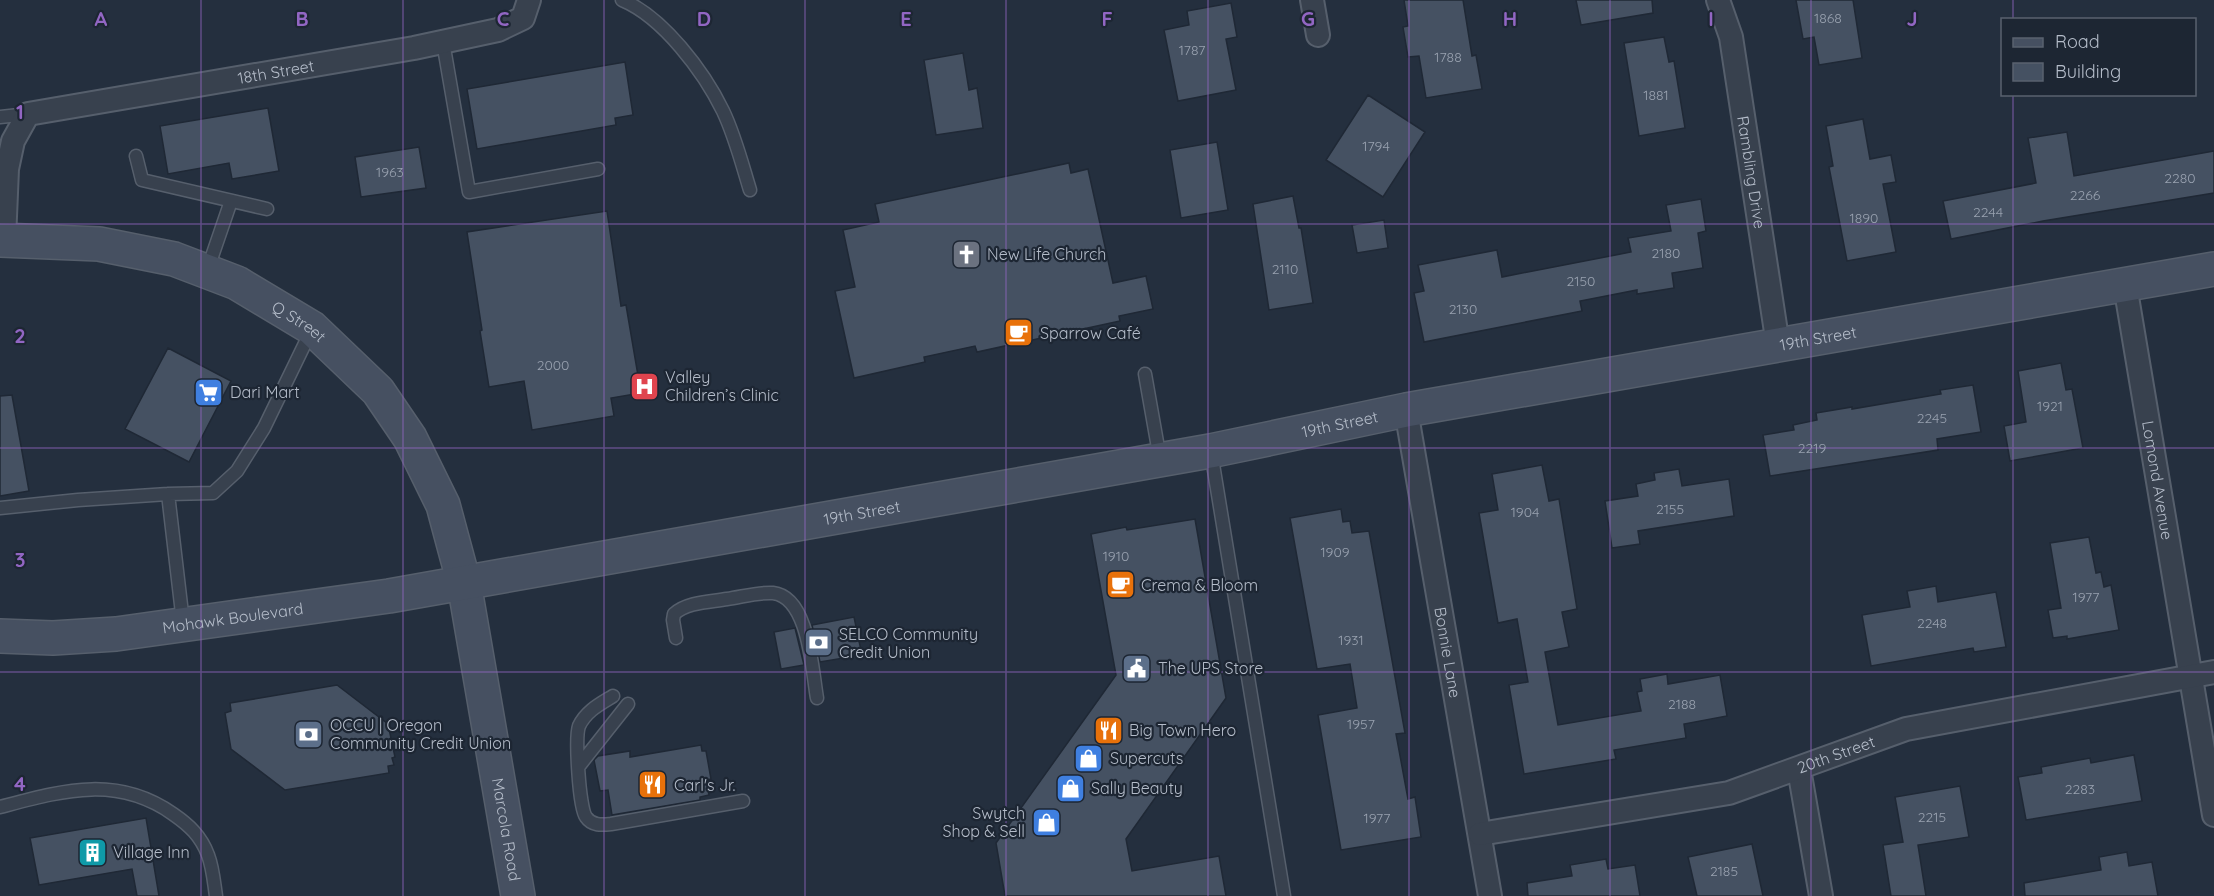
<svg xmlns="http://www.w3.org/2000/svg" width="2214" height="896" font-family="Quicksand,sans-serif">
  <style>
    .building { fill: #455162; stroke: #1f2835; stroke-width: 1.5 }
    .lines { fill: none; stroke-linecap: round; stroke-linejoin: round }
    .lane-casing { stroke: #565f6c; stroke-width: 15 }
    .street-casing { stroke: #565f6c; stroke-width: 26 }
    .secondary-casing { stroke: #565f6c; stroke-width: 36 }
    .lane { stroke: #38414e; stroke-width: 12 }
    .street { stroke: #38414e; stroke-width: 22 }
    .secondary { stroke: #465061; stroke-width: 33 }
    .grid { fill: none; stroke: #9266c3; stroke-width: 1.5; stroke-opacity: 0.55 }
    .labels { text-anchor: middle; stroke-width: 4.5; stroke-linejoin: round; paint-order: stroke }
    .number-label { font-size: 14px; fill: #98a1af }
    .street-label { font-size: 16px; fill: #b4bcc9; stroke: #1d2633 }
    .poi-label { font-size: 16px; fill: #b4bcc9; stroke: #1d2633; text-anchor: start }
    .grid-label { font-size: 20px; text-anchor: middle; font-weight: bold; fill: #9266c3; stroke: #1d2633; stroke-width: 4.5; stroke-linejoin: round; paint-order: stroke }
  </style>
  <rect width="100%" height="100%" fill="#242f3e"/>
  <path class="building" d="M 1404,0 L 1463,0 L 1472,56 L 1476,55 L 1482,89 L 1426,98 L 1419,56 L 1408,57 L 1403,27 L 1408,26 Z
    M 1576,0 L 1652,0 L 1653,13 L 1581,25 Z
    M 1796,0 L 1853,0 L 1862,58 L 1819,65 L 1814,37 L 1803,39 Z
    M 1231,3 L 1237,37 L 1226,39 L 1236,90 L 1178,101 L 1164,30 L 1189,25 L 1187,11 Z
    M 1664,37 L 1669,62 L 1674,61 L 1685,128 L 1639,136 L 1624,43 Z
    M 963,53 L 969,90 L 977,88 L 983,128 L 936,135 L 924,60 Z
    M 625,62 L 633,115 L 615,118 L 616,125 L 477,149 L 467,89 Z
    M 1368,95 L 1425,132 L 1383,197 L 1326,160 Z
    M 268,108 L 279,171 L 232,179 L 229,163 L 168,174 L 160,126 Z
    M 1863,119 L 1870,159 L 1891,155 L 1896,182 L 1883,184 L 1896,252 L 1847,261 L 1829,167 L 1833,166 L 1826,126 Z
    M 2067,132 L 2074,176 L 2214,151 L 2214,193 L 2043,221 L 1951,239 L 1943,201 L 2036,183 L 2028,138 Z
    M 1217,142 L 1228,210 L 1181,218 L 1170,150 Z
    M 419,147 L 426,188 L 361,197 L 355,157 Z
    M 1069,163 L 1071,173 L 1088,169 L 1113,283 L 1146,276 L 1153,309 L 1119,316 L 1120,321 L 977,352 L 975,346 L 924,357 L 925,362 L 854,378 L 835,291 L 855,287 L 843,230 L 879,222 L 875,204 Z
    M 1293,196 L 1299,228 L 1301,228 L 1313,303 L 1269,310 L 1253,204 Z
    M 1701,199 L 1706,231 L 1698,233 L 1703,268 L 1672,273 L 1674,288 L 1637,294 L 1637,290 L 1580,301 L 1582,311 L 1424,342 L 1414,293 L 1424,291 L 1418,265 L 1497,250 L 1502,277 L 1631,252 L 1628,238 L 1671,231 L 1666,205 Z
    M 607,211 L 621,306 L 626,305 L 641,393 L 611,398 L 614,416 L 532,430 L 524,381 L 489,387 L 480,331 L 482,330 L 467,232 Z
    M 1384,220 L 1388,248 L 1357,253 L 1352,225 Z
    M 168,348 L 231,381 L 189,462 L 125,429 Z
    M 2061,363 L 2066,390 L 2072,389 L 2083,448 L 2010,461 L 2004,426 L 2026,422 L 2018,371 Z
    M 1973,385 L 1981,432 L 1937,439 L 1938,450 L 1770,476 L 1763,435 L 1794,430 L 1793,425 L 1817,420 L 1816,413 L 1852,407 L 1852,409 L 1941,394 L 1940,390 Z
    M 12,395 L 29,491 L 0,496 L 0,396 Z
    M 1542,465 L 1549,501 L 1559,499 L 1577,609 L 1562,612 L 1569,647 L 1545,652 L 1558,725 L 1641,711 L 1637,692 L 1642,691 L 1640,679 L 1667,674 L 1668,684 L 1720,675 L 1727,716 L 1684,724 L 1686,738 L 1614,750 L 1616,759 L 1524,774 L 1509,685 L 1528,682 L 1517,619 L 1498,623 L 1479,513 L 1498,510 L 1492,474 Z
    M 1679,469 L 1682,486 L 1729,479 L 1734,516 L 1638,531 L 1640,544 L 1612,548 L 1605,501 L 1638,496 L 1636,484 L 1655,480 L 1654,473 Z
    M 1341,509 L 1343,522 L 1350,521 L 1352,533 L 1369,531 L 1405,733 L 1396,734 L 1408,799 L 1415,797 L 1421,837 L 1341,850 L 1318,715 L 1357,708 L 1350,664 L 1317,669 L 1290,518 Z
    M 1195,519 L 1226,698 L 1126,839 L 1132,871 L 1219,856 L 1226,896 L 1005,896 L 996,843 L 1116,675 L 1091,534 L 1126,527 L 1127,530 Z
    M 2089,537 L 2096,573 L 2101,572 L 2104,587 L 2111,585 L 2119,630 L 2067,639 L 2067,636 L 2053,638 L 2048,610 L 2061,608 L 2050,543 Z
    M 1936,586 L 1938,602 L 1996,592 L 2006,647 L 1974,652 L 1973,648 L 1871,666 L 1862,615 L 1910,607 L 1907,591 Z
    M 854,617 L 862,655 L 820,662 L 812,625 Z
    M 795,628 L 804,665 L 781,669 L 774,632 Z
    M 337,685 L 388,724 L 395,757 L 392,758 L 394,765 L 388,766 L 389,773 L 285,790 L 231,749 L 225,713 L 231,711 L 230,703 Z
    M 701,745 L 702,751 L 706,751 L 711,779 L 706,780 L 709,795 L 700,797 L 700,800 L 612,815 L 608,790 L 600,791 L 594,760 L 598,756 L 630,751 L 630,757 Z
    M 2134,755 L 2142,801 L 2026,820 L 2018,777 L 2042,773 L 2041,767 L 2090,758 L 2091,763 Z
    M 1960,786 L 1969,837 L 1918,845 L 1926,896 L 1891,896 L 1883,845 L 1903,842 L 1895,797 Z
    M 146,818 L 159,896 L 137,896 L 132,869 L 39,885 L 30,838 Z
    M 1752,844 L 1763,896 L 1697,896 L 1688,857 Z
    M 2127,852 L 2129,866 L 2152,862 L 2158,896 L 2025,896 L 2024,883 L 2101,870 L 2099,857 Z
    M 1606,859 L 1608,869 L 1635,865 L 1640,896 L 1528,896 L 1527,883 L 1572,876 L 1570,865 Z"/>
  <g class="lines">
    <defs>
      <path id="lane" d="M 622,0 C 663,17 704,72 723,111 C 735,136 742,164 750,190
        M 443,42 L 469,192 L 598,169
        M 0,117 L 28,114
        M 136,156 L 142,180 L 267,209
        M 207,271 L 231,201
        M 1145,374 L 1160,459
        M 1211,452 L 1284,896
        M 0,508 L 78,500 L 168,494
        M 183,622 L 168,494 L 213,493 L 237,471 L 264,428 L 312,329
        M 676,638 L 673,620 L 674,614 C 687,602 710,602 727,599 C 742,597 758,592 773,593 C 809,597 812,670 817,698
        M 613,696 C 600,704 586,711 579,726 C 575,737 579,808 586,817 C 592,826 602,825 611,824 L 743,801
        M 579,766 L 628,704
        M 0,807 C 61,791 116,774 173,814 C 189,825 201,836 208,855 C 213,868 214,883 216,896"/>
      <g id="street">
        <path d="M 1312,0 L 1318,35"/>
        <path id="s1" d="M 1718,0 L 1731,37 L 1778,345"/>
        <path id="s2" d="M 4,240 L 7,169 L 13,141 L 28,114 L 414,48 L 498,30 L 523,18 L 529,0"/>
        <path id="s3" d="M 2125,285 L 2214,815"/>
        <path id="s4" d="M 1406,410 L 1490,896"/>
        <path d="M 1799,769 L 1821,896"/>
        <path id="s5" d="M 1480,834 L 1729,793 L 1906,729 L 2214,672"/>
      </g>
      <g id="secondary">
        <path id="s6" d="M 0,240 L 99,244 L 174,259 L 237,283 L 312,328 L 378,391 L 410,438 L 443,505 L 464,583 L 518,896"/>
        <path id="s7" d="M 0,636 L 53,638 L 116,634 L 389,596 L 1210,451 L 1406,410 L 2214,269"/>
      </g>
    </defs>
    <use href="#lane" class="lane-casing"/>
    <use href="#street" class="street-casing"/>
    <use href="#secondary" class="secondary-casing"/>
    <use href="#lane" class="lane"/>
    <use href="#street" class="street"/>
    <use href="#secondary" class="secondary"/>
  </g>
  <path class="grid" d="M 201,0 L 201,896M 403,0 L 403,896M 604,0 L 604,896M 805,0 L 805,896M 1006,0 L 1006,896M 1208,0 L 1208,896M 1409,0 L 1409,896M 1610,0 L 1610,896M 1811,0 L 1811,896M 2013,0 L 2013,20M 2013,94 L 2013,896M 0,224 L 2214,224M 0,448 L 2214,448M 0,672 L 2214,672"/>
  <defs>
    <symbol id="church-square" viewBox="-11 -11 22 22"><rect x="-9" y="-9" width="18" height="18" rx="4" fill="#6b7280" stroke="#1d2633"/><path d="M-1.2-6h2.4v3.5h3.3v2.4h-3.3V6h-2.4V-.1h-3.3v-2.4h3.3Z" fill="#fff"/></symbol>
    <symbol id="cafe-square" viewBox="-11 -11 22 22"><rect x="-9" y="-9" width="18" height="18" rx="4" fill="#e8710a" stroke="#1d2633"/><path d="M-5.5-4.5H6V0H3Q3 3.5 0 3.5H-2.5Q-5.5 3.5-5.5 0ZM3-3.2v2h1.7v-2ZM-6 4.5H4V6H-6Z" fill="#fff"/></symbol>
    <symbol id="hospital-square" viewBox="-11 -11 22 22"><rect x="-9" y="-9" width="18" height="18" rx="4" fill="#e0444e" stroke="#1d2633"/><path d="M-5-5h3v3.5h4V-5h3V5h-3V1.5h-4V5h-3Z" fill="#fff"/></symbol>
    <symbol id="supermarket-square" viewBox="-11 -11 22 22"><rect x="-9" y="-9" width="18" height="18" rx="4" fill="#3f7fe0" stroke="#1d2633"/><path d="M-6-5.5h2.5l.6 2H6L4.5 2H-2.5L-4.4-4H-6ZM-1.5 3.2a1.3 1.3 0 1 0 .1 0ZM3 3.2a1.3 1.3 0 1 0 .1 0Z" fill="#fff"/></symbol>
    <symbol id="bank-square" viewBox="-11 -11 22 22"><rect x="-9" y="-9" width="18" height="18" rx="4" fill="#5c6f8a" stroke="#1d2633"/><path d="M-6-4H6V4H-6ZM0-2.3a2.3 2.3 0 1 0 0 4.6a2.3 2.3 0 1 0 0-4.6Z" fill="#fff"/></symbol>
    <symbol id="civic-square" viewBox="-11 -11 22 22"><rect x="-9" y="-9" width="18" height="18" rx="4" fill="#5c6f8a" stroke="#1d2633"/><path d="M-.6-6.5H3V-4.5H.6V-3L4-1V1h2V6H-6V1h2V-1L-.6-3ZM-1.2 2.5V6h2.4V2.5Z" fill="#fff"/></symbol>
    <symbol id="restaurant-square" viewBox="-11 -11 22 22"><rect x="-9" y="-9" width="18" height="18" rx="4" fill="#e8710a" stroke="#1d2633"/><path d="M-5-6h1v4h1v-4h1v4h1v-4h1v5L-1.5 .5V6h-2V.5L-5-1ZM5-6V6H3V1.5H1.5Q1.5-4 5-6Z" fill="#fff"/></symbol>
    <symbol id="shop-square" viewBox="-11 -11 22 22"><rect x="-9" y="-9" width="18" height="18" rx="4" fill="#3f7fe0" stroke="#1d2633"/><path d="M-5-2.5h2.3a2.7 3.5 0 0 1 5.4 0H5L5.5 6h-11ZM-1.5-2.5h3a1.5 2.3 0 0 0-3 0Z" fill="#fff"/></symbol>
    <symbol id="building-square" viewBox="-11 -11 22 22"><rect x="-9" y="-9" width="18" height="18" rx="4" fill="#0f9aa8" stroke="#1d2633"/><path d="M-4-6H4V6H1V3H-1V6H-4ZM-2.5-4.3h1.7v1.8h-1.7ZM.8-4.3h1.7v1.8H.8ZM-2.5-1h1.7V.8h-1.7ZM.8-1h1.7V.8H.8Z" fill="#fff"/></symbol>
  </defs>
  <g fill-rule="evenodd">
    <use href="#church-square" x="950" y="238" width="33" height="33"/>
    <use href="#cafe-square" x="1002" y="316" width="33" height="33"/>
    <use href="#hospital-square" x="628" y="370" width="33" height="33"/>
    <use href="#supermarket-square" x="192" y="376" width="33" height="33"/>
    <use href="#cafe-square" x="1104" y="568" width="33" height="33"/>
    <use href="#bank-square" x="802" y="626" width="33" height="33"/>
    <use href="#civic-square" x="1120" y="652" width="33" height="33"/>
    <use href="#restaurant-square" x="1092" y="714" width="33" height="33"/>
    <use href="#bank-square" x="292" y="718" width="33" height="33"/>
    <use href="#shop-square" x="1072" y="742" width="33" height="33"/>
    <use href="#restaurant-square" x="636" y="768" width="33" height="33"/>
    <use href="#shop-square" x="1054" y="772" width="33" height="33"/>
    <use href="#shop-square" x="1030" y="806" width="33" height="33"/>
    <use href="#building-square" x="76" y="836" width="33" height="33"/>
  </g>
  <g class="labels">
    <g class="number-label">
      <text x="1828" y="23">1868</text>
      <text x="1192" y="55">1787</text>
      <text x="1448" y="62">1788</text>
      <text x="1656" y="100">1881</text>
      <text x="1376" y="151">1794</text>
      <text x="390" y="177">1963</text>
      <text x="2180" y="183">2280</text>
      <text x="2085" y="200">2266</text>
      <text x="1988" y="217">2244</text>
      <text x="1864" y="223">1890</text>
      <text x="1666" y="258">2180</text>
      <text x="1285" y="274">2110</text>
      <text x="1581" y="286">2150</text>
      <text x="1463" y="314">2130</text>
      <text x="553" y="370">2000</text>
      <text x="2050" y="411">1921</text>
      <text x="1932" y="423">2245</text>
      <text x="1812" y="453">2219</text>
      <text x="1670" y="514">2155</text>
      <text x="1525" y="517">1904</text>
      <text x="1335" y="557">1909</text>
      <text x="1116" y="561">1910</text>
      <text x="2086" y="602">1977</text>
      <text x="1932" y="628">2248</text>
      <text x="1351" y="645">1931</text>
      <text x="1682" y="709">2188</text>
      <text x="1361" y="729">1957</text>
      <text x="2080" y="794">2283</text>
      <text x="1932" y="822">2215</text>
      <text x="1377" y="823">1977</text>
      <text x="1724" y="876">2185</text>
    </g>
    <g class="street-label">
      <text dy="6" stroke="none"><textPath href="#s2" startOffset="382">18th Street</textPath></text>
      <text dy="6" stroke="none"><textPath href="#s1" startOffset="176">Rambling Drive</textPath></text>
      <text dy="6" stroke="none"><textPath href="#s6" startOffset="316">Q Street</textPath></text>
      <text dy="6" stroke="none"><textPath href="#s7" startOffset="1844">19th Street</textPath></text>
      <text dy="6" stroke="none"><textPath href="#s7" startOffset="1358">19th Street</textPath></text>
      <text dy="6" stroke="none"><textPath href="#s3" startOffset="198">Lomond Avenue</textPath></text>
      <text dy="6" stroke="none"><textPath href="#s7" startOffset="872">19th Street</textPath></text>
      <text dy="6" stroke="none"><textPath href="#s7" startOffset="234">Mohawk Boulevard</textPath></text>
      <text dy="6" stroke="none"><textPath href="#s4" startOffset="246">Bonnie Lane</textPath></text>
      <text dy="6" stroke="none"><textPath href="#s5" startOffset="366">20th Street</textPath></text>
      <text dy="6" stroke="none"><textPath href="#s6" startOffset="884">Marcola Road</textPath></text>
    </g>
    <g class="poi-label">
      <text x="987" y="260">New Life Church</text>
      <text x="1040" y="339">Sparrow Café</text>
      <text x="665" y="383">Valley<tspan x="665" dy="18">Children’s Clinic</tspan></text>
      <text x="230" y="398">Dari Mart</text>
      <text x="1141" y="591">Crema &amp; Bloom</text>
      <text x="839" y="640">SELCO Community<tspan x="839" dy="18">Credit Union</tspan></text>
      <text x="1158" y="674">The UPS Store</text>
      <text x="330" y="731">OCCU | Oregon<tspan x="330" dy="18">Community Credit Union</tspan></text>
      <text x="1129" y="736">Big Town Hero</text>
      <text x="1110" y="764">Supercuts</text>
      <text x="674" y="791">Carl's Jr.</text>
      <text x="1091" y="794">Sally Beauty</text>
      <text x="1025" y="819" text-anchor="end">Swytch<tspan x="1025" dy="18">Shop &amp; Sell</tspan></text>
      <text x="113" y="858">Village Inn</text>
    </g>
  </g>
  <g class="grid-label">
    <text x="101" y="26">A</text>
    <text x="302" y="26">B</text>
    <text x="503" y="26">C</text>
    <text x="704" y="26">D</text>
    <text x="906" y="26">E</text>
    <text x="1107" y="26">F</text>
    <text x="1308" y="26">G</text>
    <text x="1510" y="26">H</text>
    <text x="1711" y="26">I</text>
    <text x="1912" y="26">J</text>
    <text x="20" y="119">1</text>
    <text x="20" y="343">2</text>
    <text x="20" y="567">3</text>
    <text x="20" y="791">4</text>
  </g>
  <rect x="2001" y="18" width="195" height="78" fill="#1d2633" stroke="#59626f" stroke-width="1.5"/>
  <rect x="2013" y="38" width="30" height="9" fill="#465061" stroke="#59626f" stroke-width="1.5"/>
  <text x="2055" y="48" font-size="18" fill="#b4bcc9">Road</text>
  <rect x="2013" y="63" width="30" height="18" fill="#455162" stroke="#59626f" stroke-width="1.5"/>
  <text x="2055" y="78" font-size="18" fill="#b4bcc9">Building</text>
</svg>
